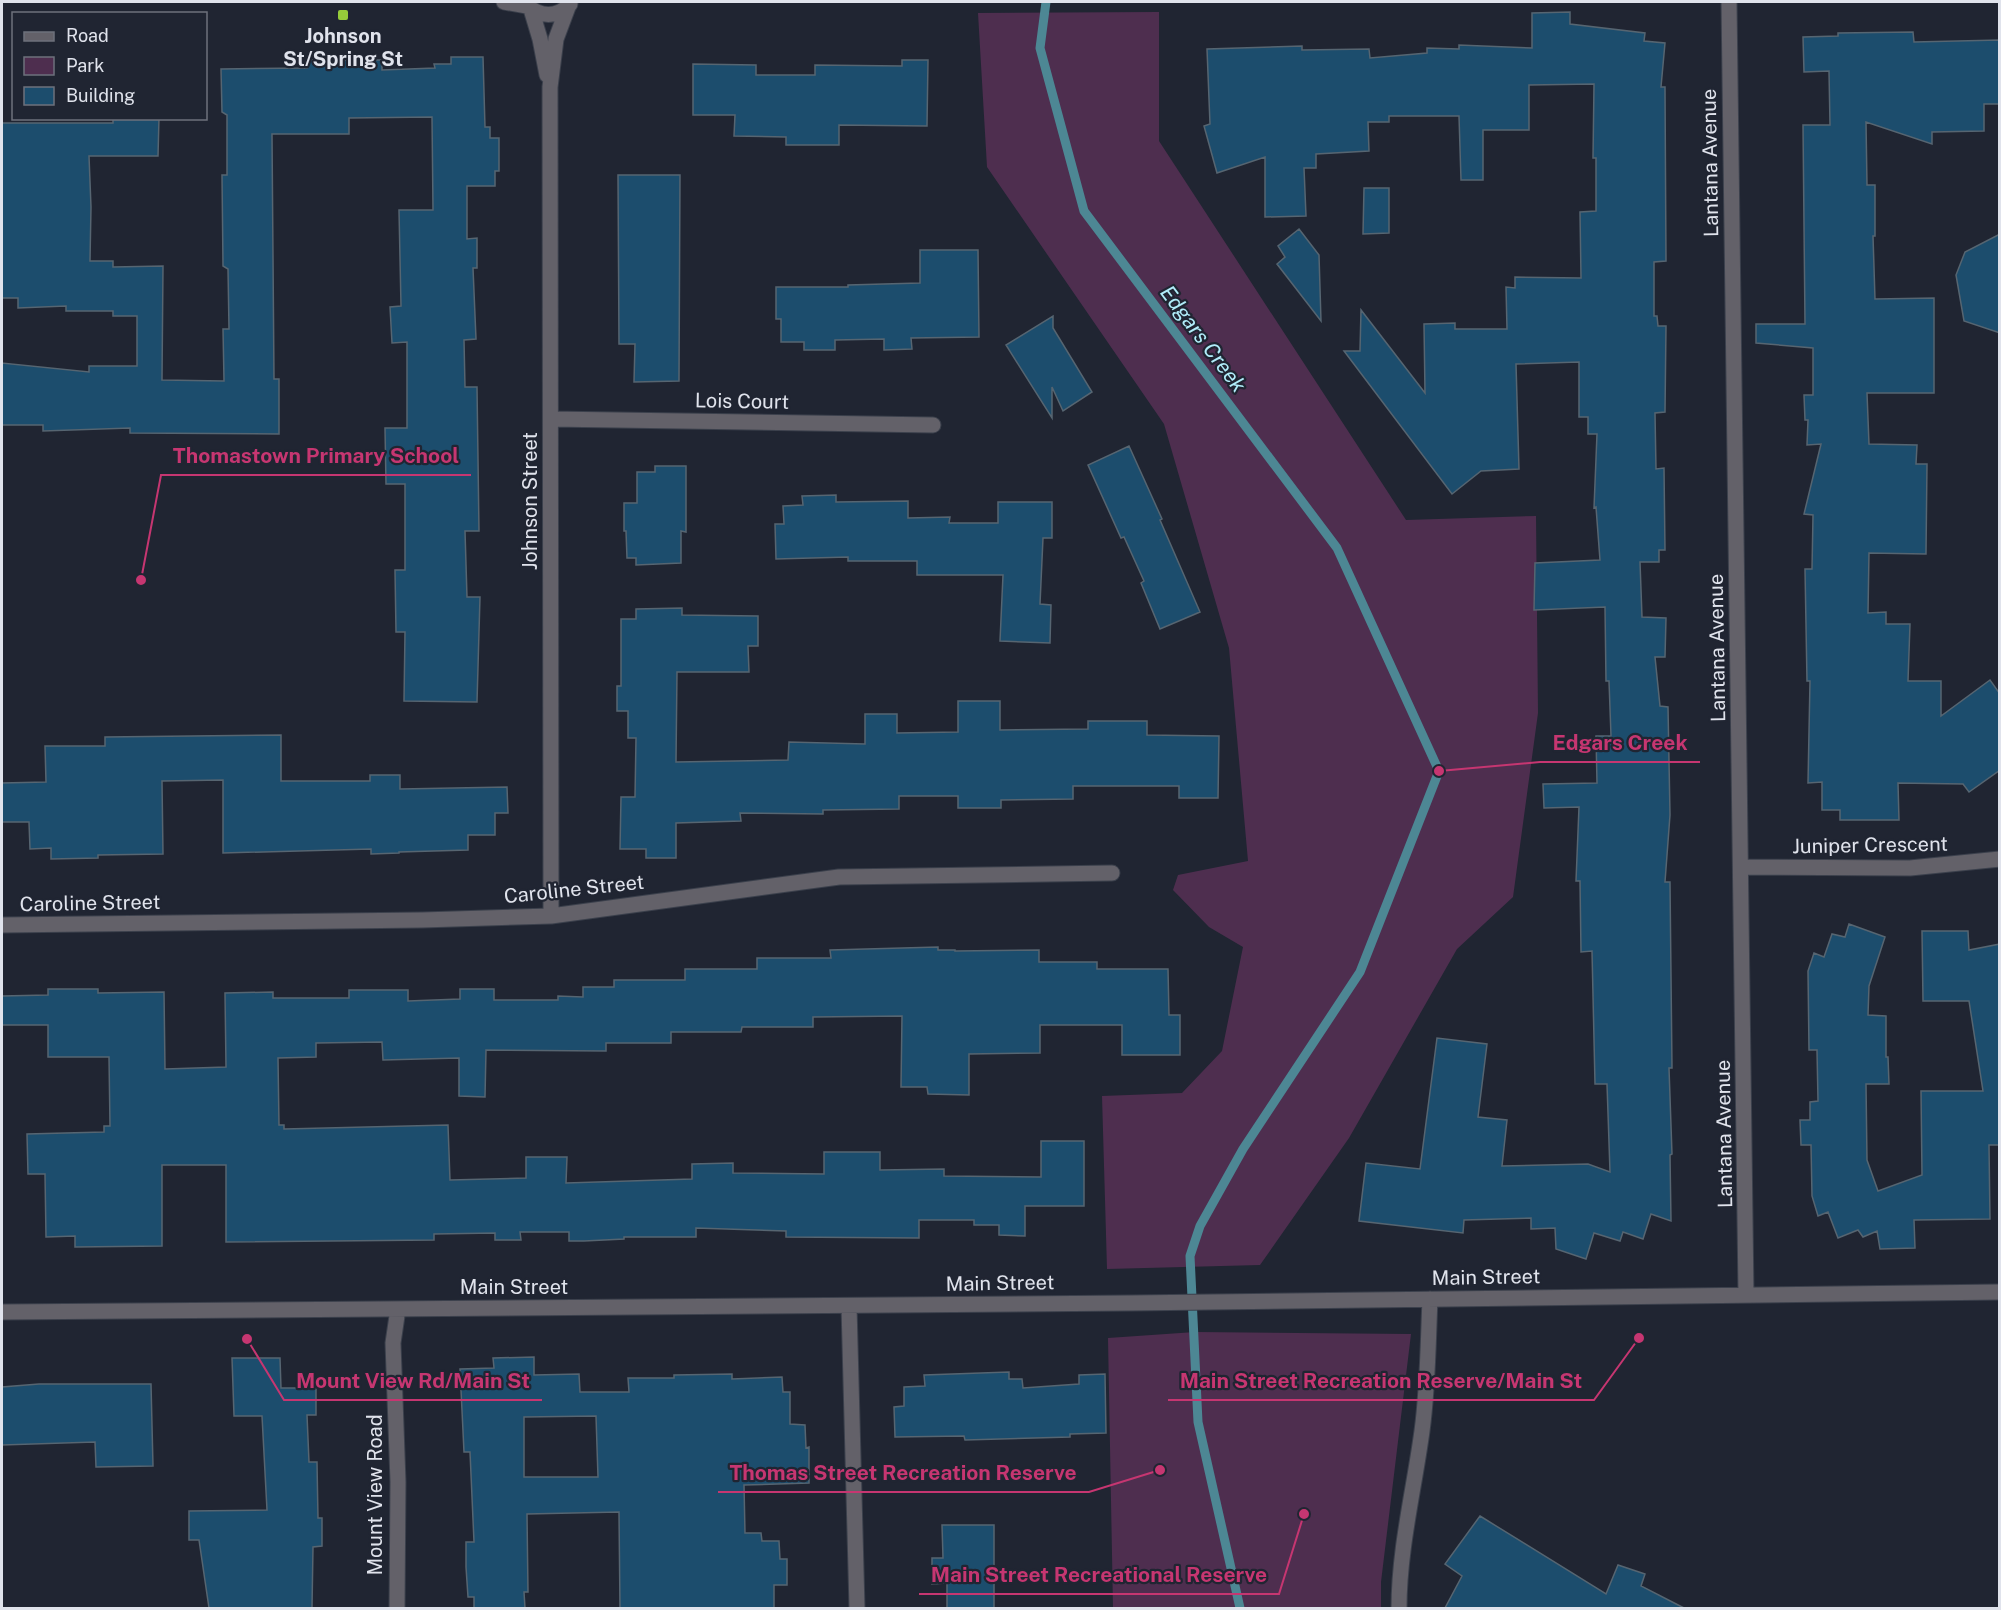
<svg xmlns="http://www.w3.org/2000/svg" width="2001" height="1610" font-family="'Public Sans',sans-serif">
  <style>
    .green { fill: #4e2e4f }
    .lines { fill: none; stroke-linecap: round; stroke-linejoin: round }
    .stream { stroke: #4d8794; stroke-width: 9 }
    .building { fill: #1c4d6d; stroke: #566571; stroke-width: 1.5; fill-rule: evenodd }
    .minor-casing { stroke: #3b404c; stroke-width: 17 }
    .minor { stroke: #636169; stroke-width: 15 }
    .poi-dot { fill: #96cc3a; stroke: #202532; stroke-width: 2 }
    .labels { text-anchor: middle; stroke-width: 4.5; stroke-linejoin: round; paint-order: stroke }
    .poi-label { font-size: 20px; font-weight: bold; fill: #e0e3ec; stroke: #202532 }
    .street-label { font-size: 20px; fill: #e0e3ec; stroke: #202532 }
    .water-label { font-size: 21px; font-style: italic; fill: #b1edfa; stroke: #202532 }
    .leader { fill: none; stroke: #c63671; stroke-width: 2 }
    .callout-dot { fill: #c63671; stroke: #202532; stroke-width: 2 }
    .callout-label { font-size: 21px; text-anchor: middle; font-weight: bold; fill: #c63671; stroke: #202532; stroke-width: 4.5; stroke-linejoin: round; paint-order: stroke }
  </style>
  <rect width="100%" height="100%" fill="#202532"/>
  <path class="green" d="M 1159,12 L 1159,141 L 1406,520 L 1536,516 L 1538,713 L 1513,897 L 1457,949 L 1349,1138 L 1260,1265 L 1107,1269 L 1102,1096 L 1182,1093 L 1222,1051 L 1243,947 L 1209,927 L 1173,890 L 1178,875 L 1248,861 L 1229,648 L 1164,424 L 987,167 L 978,13 Z
    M 1195,1332 L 1411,1334 L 1381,1582 L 1381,1608 L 1113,1608 L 1108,1338 Z"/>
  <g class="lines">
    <path class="stream" d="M 1046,2 L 1040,48 L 1084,211 L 1337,548 L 1439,771 L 1360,972 L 1243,1149 L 1200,1226 L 1190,1256 L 1198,1422 L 1240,1608"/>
  </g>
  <path class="building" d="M 1570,12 L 1570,24 L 1645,33 L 1644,41 L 1665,43 L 1661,87 L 1665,87 L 1666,261 L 1654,262 L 1654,316 L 1657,316 L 1658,326 L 1666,326 L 1665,412 L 1655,413 L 1656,469 L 1664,468 L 1665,550 L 1659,550 L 1659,562 L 1640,562 L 1642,617 L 1666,618 L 1665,657 L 1655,657 L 1660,706 L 1668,707 L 1670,815 L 1665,882 L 1670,882 L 1672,1068 L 1669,1068 L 1672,1154 L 1670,1155 L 1671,1221 L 1651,1214 L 1643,1239 L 1623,1232 L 1620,1241 L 1594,1233 L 1586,1259 L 1556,1249 L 1555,1228 L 1531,1229 L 1531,1218 L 1464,1220 L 1463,1233 L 1359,1221 L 1366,1163 L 1420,1169 L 1437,1038 L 1487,1044 L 1478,1117 L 1507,1120 L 1502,1166 L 1588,1164 L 1610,1172 L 1607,1084 L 1595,1084 L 1592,951 L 1581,952 L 1580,881 L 1576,881 L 1579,807 L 1544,808 L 1543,784 L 1597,783 L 1596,736 L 1611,736 L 1609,681 L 1606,681 L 1605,607 L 1534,610 L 1535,563 L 1600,560 L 1596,507 L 1594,508 L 1597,434 L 1588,434 L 1588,417 L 1579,417 L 1579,362 L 1516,364 L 1519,469 L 1481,471 L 1452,494 L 1344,351 L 1360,351 L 1361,310 L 1425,393 L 1424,324 L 1455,323 L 1455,329 L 1507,329 L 1506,287 L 1515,288 L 1515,277 L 1581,278 L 1580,212 L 1596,211 L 1596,158 L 1593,158 L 1594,84 L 1529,85 L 1529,130 L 1483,130 L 1483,180 L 1461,180 L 1459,116 L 1389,116 L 1389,122 L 1368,122 L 1369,151 L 1316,154 L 1316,168 L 1304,168 L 1306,216 L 1265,217 L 1265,157 L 1217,173 L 1204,126 L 1210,124 L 1207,49 L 1302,46 L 1302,50 L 1369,49 L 1370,58 L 1427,53 L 1427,48 L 1459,49 L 1459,45 L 1532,48 L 1532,13 Z
    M 1913,32 L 1914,42 L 2000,40 L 2000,104 L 1984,104 L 1984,131 L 1932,132 L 1932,144 L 1866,122 L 1867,185 L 1875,185 L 1875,236 L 1873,236 L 1875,299 L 1934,298 L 1934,393 L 1867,393 L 1869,444 L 1917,445 L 1916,464 L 1927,464 L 1926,554 L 1869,553 L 1868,613 L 1886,612 L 1886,624 L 1910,624 L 1908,681 L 1941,681 L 1941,716 L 1990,680 L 2000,694 L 2000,770 L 1969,792 L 1963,784 L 1898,783 L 1899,820 L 1840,820 L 1840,810 L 1822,810 L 1822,782 L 1808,783 L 1810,681 L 1807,681 L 1805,569 L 1812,569 L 1813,515 L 1804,514 L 1821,444 L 1807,445 L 1808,420 L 1805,420 L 1804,395 L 1813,395 L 1813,348 L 1756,343 L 1756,324 L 1805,324 L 1803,125 L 1830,125 L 1829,71 L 1804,72 L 1803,37 L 1838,36 L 1838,33 Z
    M 451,57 L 483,57 L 485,127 L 490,127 L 490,138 L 499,138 L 499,171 L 495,171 L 495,186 L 467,186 L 467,239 L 477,238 L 477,268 L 473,268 L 476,339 L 464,340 L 465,387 L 477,387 L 479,531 L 465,531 L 467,597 L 480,597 L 477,702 L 404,701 L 405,632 L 396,632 L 395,570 L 405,570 L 405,484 L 386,484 L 385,428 L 407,428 L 407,342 L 392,343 L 390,307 L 401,306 L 399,210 L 433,210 L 432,117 L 349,118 L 349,134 L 272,134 L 274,379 L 279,379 L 279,434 L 130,433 L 130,428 L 43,431 L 43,425 L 2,425 L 2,363 L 89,372 L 89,366 L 137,366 L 137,316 L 113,316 L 113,311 L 66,311 L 66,306 L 18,308 L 18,298 L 2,298 L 2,123 L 113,123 L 113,118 L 159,118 L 158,156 L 89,156 L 91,207 L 90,261 L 113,261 L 113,267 L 163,266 L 162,380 L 224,381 L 223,329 L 229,329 L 228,269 L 223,266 L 222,175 L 227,175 L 227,115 L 222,112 L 221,69 L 307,68 L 307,60 L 382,60 L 382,70 L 435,68 L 434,64 L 451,64 Z
    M 902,60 L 928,60 L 927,126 L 839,125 L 839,145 L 786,145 L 786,137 L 734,136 L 735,115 L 693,115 L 693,64 L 756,65 L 756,75 L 815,75 L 815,65 L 902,66 Z
    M 618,175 L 680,175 L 679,381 L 634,382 L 635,344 L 619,344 Z
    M 1364,188 L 1389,188 L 1389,233 L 1363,234 Z
    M 1299,229 L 1319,255 L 1321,321 L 1277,264 L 1285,257 L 1278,246 Z
    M 2000,234 L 2000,333 L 1964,321 L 1956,275 L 1965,252 Z
    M 920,250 L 978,250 L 979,337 L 911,338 L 912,349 L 884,350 L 884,339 L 835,340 L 835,350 L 804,350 L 804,342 L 781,342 L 781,319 L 776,319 L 776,287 L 848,287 L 848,285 L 920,283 Z
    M 1053,316 L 1053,328 L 1092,392 L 1063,411 L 1052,387 L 1052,418 L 1006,345 Z
    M 1129,446 L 1162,519 L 1160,520 L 1200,612 L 1160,629 L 1141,583 L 1144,581 L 1124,537 L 1121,538 L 1088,465 Z
    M 655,466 L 686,466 L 686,532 L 681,531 L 681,563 L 636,565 L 636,558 L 627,558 L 626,531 L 624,531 L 624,503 L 637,503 L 637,472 L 655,472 Z
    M 836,495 L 836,502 L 908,501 L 908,518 L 950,517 L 949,523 L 998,523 L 998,502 L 1052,502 L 1052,538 L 1043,538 L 1040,604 L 1051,605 L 1050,643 L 1000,641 L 1003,575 L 917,575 L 917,561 L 848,561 L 848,557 L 776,559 L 775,524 L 784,524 L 783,506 L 803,505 L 802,496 Z
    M 682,608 L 682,615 L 758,616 L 758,646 L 748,646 L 749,672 L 677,672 L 676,762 L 788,760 L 789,742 L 865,744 L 865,714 L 897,714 L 897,733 L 958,732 L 958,701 L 1000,701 L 1000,730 L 1088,729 L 1088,721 L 1147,721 L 1147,735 L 1219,736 L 1218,798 L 1179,798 L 1179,786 L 1073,786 L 1073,799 L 1001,800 L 1001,808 L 958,808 L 958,796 L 899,796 L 899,809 L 823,810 L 823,814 L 740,813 L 741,821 L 676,823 L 676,858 L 646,858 L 646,849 L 620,849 L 621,797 L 635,797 L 636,738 L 628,738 L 628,711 L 617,711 L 617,686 L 621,686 L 621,619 L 636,619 L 636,609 Z
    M 281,735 L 281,781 L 370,781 L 370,775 L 400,775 L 400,789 L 507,787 L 508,813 L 495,813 L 495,835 L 468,835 L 468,850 L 399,852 L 399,853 L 371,854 L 371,849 L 223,853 L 223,780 L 162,781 L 163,854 L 98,855 L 98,858 L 51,859 L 51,848 L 30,849 L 29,822 L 2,822 L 2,783 L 46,782 L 45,746 L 105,746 L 105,737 Z
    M 1849,924 L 1885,937 L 1869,986 L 1868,1015 L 1886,1016 L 1886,1057 L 1888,1057 L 1889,1084 L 1866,1084 L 1867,1160 L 1878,1191 L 1922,1175 L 1921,1091 L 1983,1091 L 1969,1001 L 1923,1001 L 1922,931 L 1968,931 L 1969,950 L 2000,944 L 2000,1145 L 1989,1145 L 1990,1219 L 1914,1220 L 1915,1248 L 1880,1249 L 1877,1231 L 1863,1237 L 1858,1230 L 1838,1238 L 1828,1212 L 1818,1216 L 1812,1196 L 1811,1145 L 1801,1145 L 1800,1120 L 1810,1120 L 1810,1102 L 1818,1101 L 1817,1050 L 1809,1050 L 1808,971 L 1814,953 L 1824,957 L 1832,934 L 1845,937 Z
    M 938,947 L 938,950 L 955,950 L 955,951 L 1039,950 L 1039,962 L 1097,962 L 1097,969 L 1168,969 L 1169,1015 L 1180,1015 L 1180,1055 L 1122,1055 L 1122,1025 L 1040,1025 L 1040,1053 L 969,1054 L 969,1095 L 928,1094 L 927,1087 L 901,1087 L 902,1016 L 813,1017 L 813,1027 L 742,1027 L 741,1032 L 671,1032 L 671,1043 L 606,1043 L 606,1051 L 486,1050 L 485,1097 L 459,1096 L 459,1058 L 383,1060 L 382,1042 L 316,1043 L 316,1057 L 278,1058 L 279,1125 L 284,1125 L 284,1129 L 448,1125 L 450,1180 L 526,1178 L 526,1157 L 567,1157 L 566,1183 L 692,1179 L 692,1164 L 733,1163 L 733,1173 L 824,1174 L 824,1152 L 880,1152 L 880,1170 L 944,1169 L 944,1176 L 1041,1177 L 1041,1141 L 1084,1141 L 1084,1206 L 1025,1206 L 1025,1236 L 999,1235 L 999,1225 L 974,1225 L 974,1220 L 919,1220 L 919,1238 L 786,1237 L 786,1231 L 696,1228 L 696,1237 L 624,1237 L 624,1239 L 584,1241 L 569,1241 L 569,1232 L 520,1232 L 521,1240 L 495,1240 L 495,1233 L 434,1234 L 434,1240 L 226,1242 L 226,1165 L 162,1165 L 162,1246 L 75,1247 L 75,1236 L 46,1237 L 45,1174 L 28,1174 L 27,1134 L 104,1132 L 104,1126 L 110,1126 L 109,1057 L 48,1057 L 48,1025 L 2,1025 L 2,996 L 48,995 L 48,989 L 98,989 L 98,993 L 164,992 L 165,1069 L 226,1067 L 225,993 L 273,992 L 273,998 L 349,998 L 349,990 L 408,990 L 408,1001 L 460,999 L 460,989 L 494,989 L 494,1000 L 558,1000 L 558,996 L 583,997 L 583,987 L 614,987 L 614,980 L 685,980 L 685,969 L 757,969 L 757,958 L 831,958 L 830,950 Z
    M 534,1357 L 534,1375 L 579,1374 L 580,1392 L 629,1392 L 628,1378 L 674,1378 L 674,1375 L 732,1374 L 732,1379 L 782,1377 L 783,1392 L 790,1392 L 790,1424 L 805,1425 L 806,1448 L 809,1447 L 809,1483 L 744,1485 L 745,1533 L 761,1533 L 762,1541 L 779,1541 L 780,1559 L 787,1559 L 787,1585 L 774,1585 L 774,1608 L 620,1608 L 619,1512 L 527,1514 L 528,1592 L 524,1592 L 525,1608 L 474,1608 L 474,1597 L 468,1597 L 466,1567 L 466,1542 L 474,1542 L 470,1452 L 464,1452 L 460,1369 L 494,1368 L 493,1358 ZM 596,1416 L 598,1477 L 524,1477 L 524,1417 Z
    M 232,1358 L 280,1358 L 281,1388 L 316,1388 L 316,1415 L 307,1415 L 309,1462 L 317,1462 L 318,1518 L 322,1518 L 322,1546 L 313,1547 L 312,1608 L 209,1608 L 199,1540 L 189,1540 L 189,1511 L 267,1510 L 262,1416 L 234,1416 Z
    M 1009,1372 L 1009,1379 L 1022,1379 L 1023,1388 L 1079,1384 L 1079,1375 L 1105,1374 L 1106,1433 L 1070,1434 L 1070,1437 L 965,1440 L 964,1436 L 895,1437 L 894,1407 L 904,1406 L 904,1387 L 925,1386 L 924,1375 Z
    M 39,1384 L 151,1384 L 153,1466 L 96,1467 L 95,1442 L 2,1445 L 2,1387 Z
    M 1480,1516 L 1606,1594 L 1618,1565 L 1645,1574 L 1641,1586 L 1684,1608 L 1445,1608 L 1462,1576 L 1445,1564 Z
    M 942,1525 L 994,1525 L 994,1608 L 947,1608 L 947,1583 L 932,1584 L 932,1558 L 943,1558 Z"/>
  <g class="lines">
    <defs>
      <path id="minor" d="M 504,2 L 527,6
        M 1729,2 L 1746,1295
        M 526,4 C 539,18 558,18 570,4
        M 531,9 L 540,39 L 547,75
        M 551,419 L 933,425
        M 1741,867 L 1910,868 L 2000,859
        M 551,916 L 550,87 L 556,39 L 568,7
        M 2,925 L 422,920 L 551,916 L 839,877 L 1112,873
        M 849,1306 L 857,1608
        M 2,1312 L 1131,1303 L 2000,1292
        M 397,1608 L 398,1482 L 393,1343 L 398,1309
        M 1399,1608 C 1399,1549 1414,1490 1422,1431 C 1428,1387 1428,1343 1430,1299"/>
    </defs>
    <use href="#minor" class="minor-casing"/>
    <use href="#minor" class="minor"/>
  </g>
  <rect class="poi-dot" x="337" y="9" width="12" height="12" rx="3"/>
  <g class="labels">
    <g class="poi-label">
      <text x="343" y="43">Johnson<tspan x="343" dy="23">St/Spring St</tspan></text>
    </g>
    <g class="street-label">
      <text transform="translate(1710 163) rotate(-91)" y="7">Lantana Avenue</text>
      <text transform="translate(742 401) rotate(1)" y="7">Lois Court</text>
      <text transform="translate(530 501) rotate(-90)" y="7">Johnson Street</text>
      <text transform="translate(1717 648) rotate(-91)" y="7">Lantana Avenue</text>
      <text transform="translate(1870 845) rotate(-1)" y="7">Juniper Crescent</text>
      <text transform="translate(574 889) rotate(-6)" y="7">Caroline Street</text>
      <text transform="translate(90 903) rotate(-1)" y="7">Caroline Street</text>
      <text transform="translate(1724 1134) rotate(-91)" y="7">Lantana Avenue</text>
      <text transform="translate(1486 1277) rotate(-1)" y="7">Main Street</text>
      <text transform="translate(1000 1283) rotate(-1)" y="7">Main Street</text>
      <text x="514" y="1294">Main Street</text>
      <text transform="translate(375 1495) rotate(-90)" y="7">Mount View Road</text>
    </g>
    <g class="water-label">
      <text transform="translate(1203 339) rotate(53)" y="7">Edgars Creek</text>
    </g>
  </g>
  <path class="leader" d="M141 580L161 475H471M1439 771L1540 762H1700M1639 1338L1594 1400H1168M247 1339L284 1400H542M1160 1470L1089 1492H718M1304 1514L1279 1594H919"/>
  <g class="callout-dot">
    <circle cx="141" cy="580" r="6"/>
    <circle cx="1439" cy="771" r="6"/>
    <circle cx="1639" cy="1338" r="6"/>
    <circle cx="247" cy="1339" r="6"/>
    <circle cx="1160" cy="1470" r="6"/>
    <circle cx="1304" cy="1514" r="6"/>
  </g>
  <g class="callout-label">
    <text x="316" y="463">Thomastown Primary School</text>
    <text x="1620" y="750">Edgars Creek</text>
    <text x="1381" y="1388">Main Street Recreation Reserve/Main St</text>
    <text x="413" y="1388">Mount View Rd/Main St</text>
    <text x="903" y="1480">Thomas Street Recreation Reserve</text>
    <text x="1099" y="1582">Main Street Recreational Reserve</text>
  </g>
  <rect width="2001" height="1610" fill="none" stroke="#e0e3ec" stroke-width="6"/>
  <rect x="12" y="12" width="195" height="108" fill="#202532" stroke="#6d717c" stroke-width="1.5"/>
  <rect x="24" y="32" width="30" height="9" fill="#636169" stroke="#6d717c" stroke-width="1.5"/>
  <text x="66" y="42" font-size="18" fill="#e0e3ec">Road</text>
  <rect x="24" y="57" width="30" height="18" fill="#4e2e4f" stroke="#6d717c" stroke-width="1.5"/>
  <text x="66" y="72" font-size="18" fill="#e0e3ec">Park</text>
  <rect x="24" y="87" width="30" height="18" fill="#1c4d6d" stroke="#6d717c" stroke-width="1.5"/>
  <text x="66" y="102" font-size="18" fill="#e0e3ec">Building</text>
</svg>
